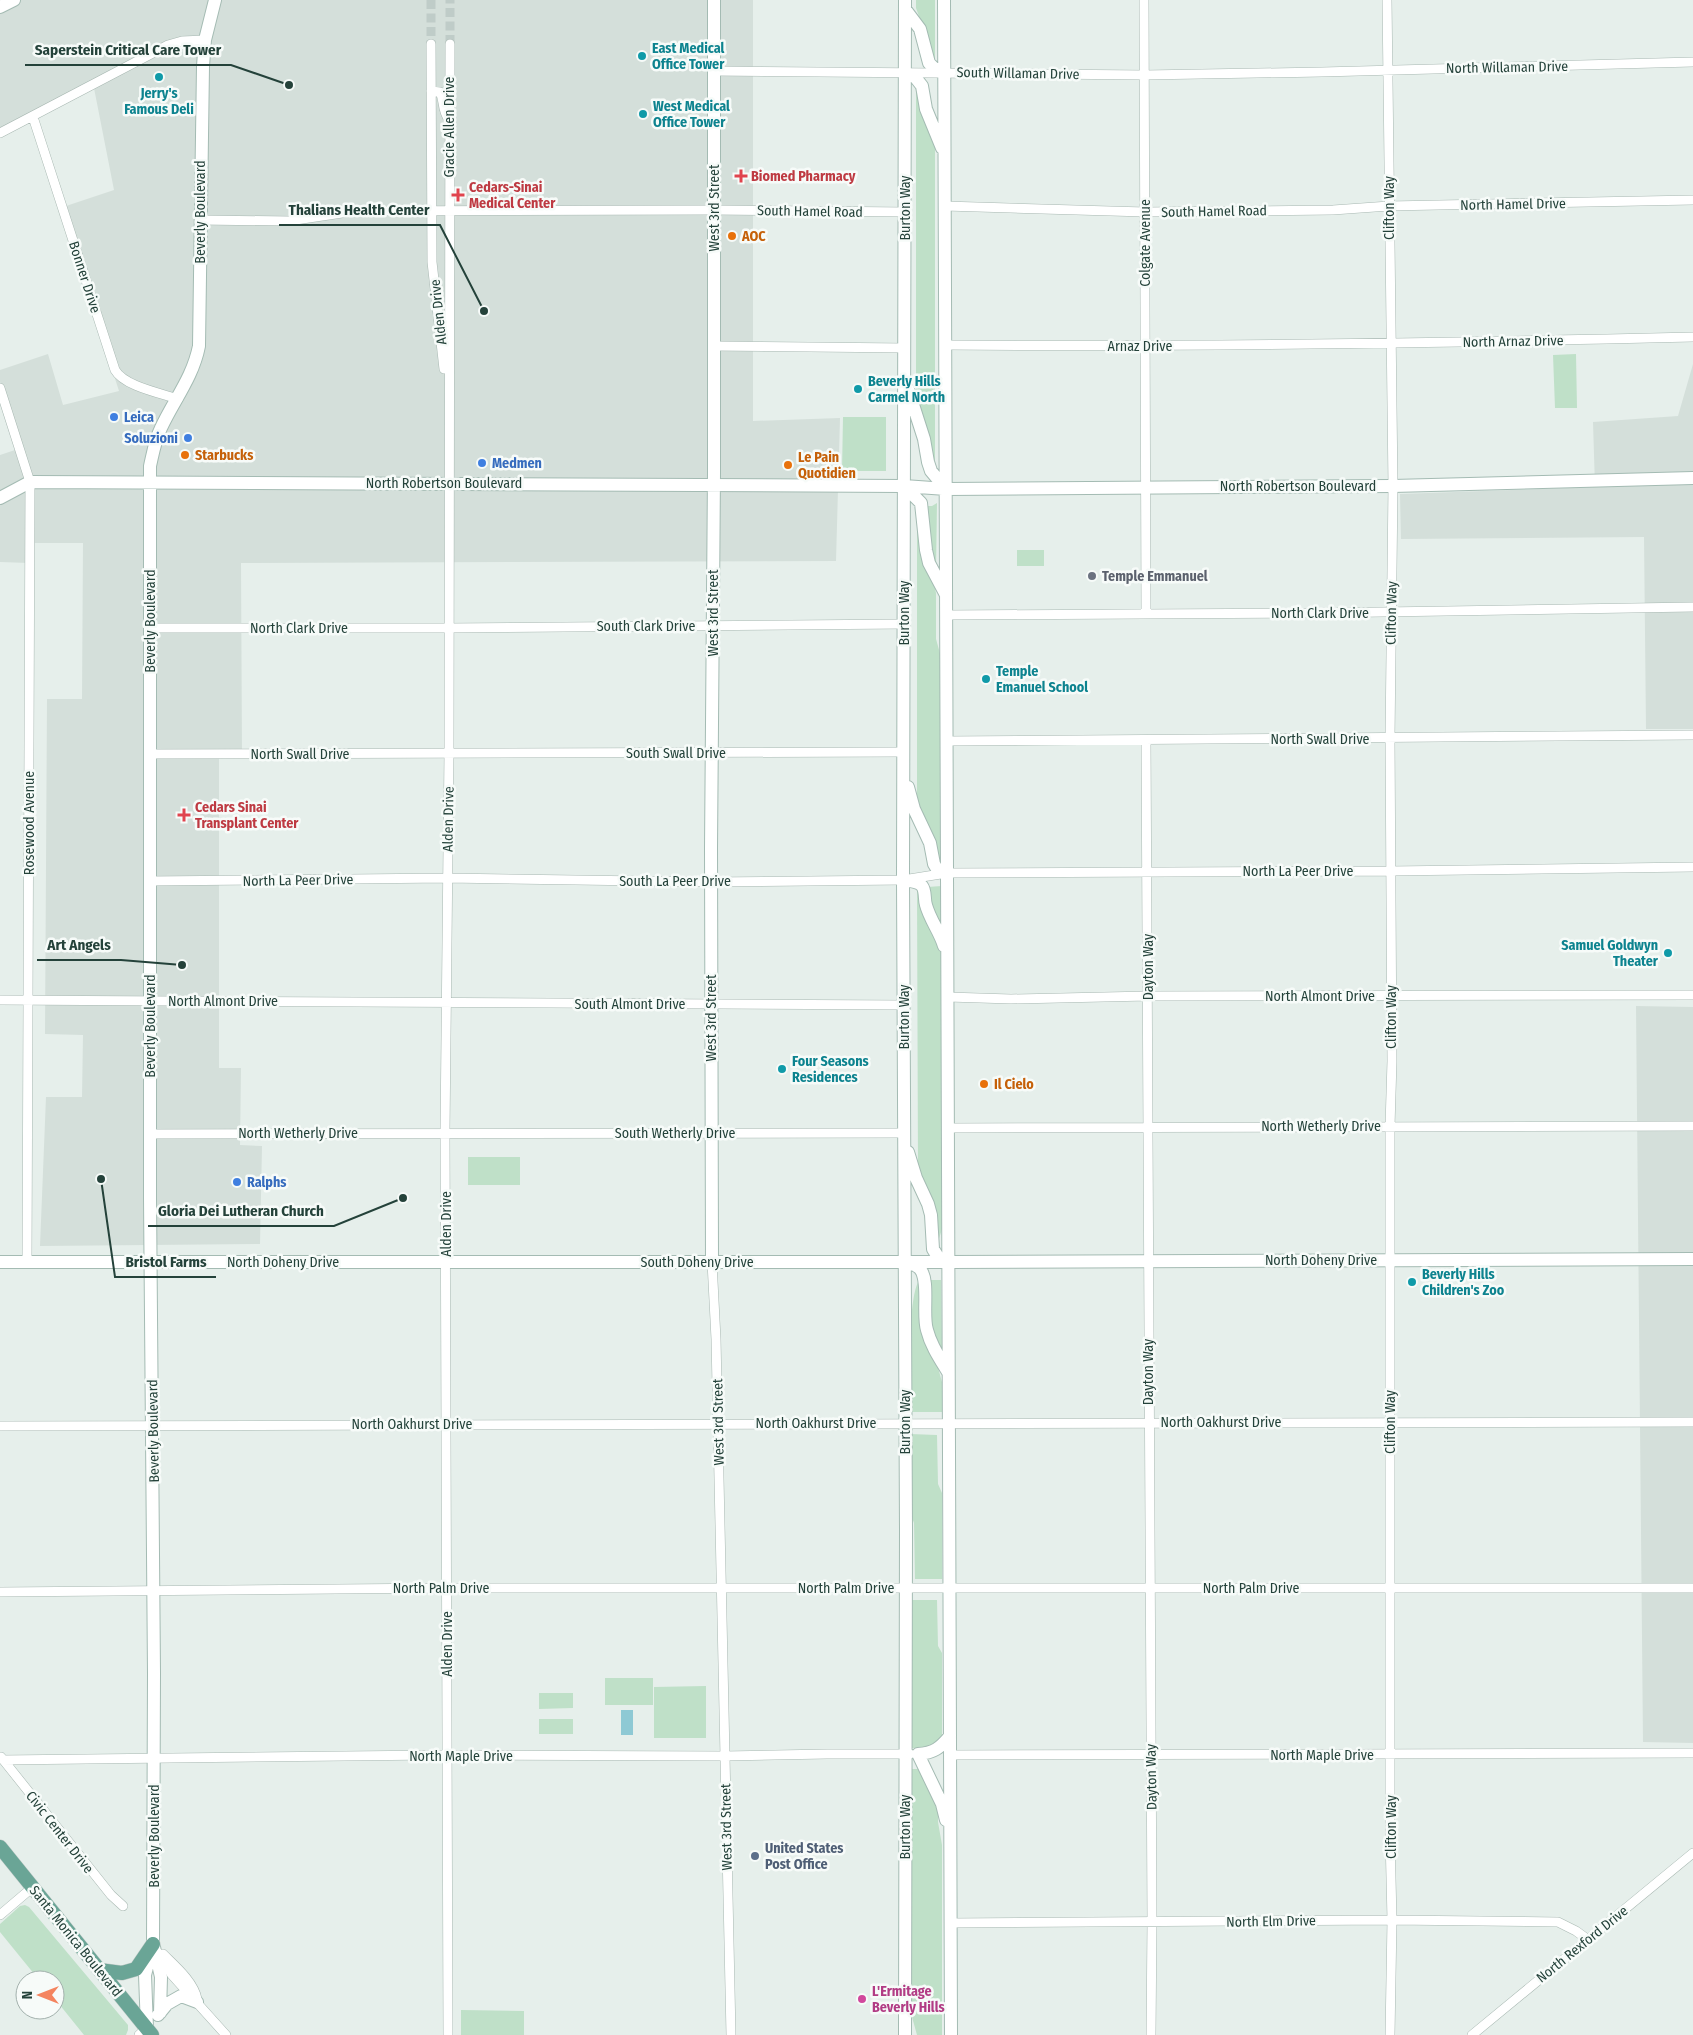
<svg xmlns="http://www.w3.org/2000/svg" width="1693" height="2035" font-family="'Fira Sans Condensed',sans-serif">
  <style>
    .built { fill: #d4dfda }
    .green { fill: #bfe0c8 }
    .water { fill: #8ec9d4 }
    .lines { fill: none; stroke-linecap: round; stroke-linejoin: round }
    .street-tunnel { stroke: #bfccc8; stroke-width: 9; stroke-dasharray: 9 4.5; stroke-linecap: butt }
    .street-casing { stroke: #a8b8b2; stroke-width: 10 }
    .secondary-casing { stroke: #a4bbb3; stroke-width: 14 }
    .primary-casing { stroke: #c2cac8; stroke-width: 15 }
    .street { stroke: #fff; stroke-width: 9 }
    .secondary { stroke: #fff; stroke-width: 12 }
    .primary { stroke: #6aa596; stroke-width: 14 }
    .culture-dot { fill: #0f9aa8; stroke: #f7fbf9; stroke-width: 2 }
    .health-dot { fill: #e0444e; stroke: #f7fbf9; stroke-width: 2 }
    .food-dot { fill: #e8710a; stroke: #f7fbf9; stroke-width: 2 }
    .shop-dot { fill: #3f7fe0; stroke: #f7fbf9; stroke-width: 2 }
    .worship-dot { fill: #6b7280; stroke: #f7fbf9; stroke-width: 2 }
    .service-dot { fill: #5c6f8a; stroke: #f7fbf9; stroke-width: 2 }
    .hotel-dot { fill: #d1479c; stroke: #f7fbf9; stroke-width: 2 }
    .labels { text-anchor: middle; stroke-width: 5; stroke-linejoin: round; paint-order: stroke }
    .culture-label { font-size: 14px; font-weight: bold; fill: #0d838f; stroke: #f7fbf9; text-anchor: start }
    .street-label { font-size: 14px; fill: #24423a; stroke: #f7fbf9 }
    .health-label { font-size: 14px; font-weight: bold; fill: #be3a42; stroke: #f7fbf9; text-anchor: start }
    .food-label { font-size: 14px; font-weight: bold; fill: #c56008; stroke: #f7fbf9; text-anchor: start }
    .shop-label { font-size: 14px; font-weight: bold; fill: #366cbe; stroke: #f7fbf9; text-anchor: start }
    .worship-label { font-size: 14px; font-weight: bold; fill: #5b616d; stroke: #f7fbf9; text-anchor: start }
    .service-label { font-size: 14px; font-weight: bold; fill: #4e5e75; stroke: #f7fbf9; text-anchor: start }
    .hotel-label { font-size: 14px; font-weight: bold; fill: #b23c85; stroke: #f7fbf9; text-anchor: start }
    .leader { fill: none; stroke: #24423a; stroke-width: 2 }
    .callout-dot { fill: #24423a; stroke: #f7fbf9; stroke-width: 2 }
    .callout-label { font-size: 15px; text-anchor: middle; font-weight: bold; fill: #24423a; stroke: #f7fbf9; stroke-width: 5; stroke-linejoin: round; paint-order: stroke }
  </style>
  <rect width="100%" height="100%" fill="#e6efeb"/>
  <path class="built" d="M 0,0 L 753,0 L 753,421 L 840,418 L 836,561 L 241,563 L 242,758 L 219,757 L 219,1068 L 241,1068 L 240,1145 L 262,1146 L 260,1244 L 40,1246 L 46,1097 L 82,1097 L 83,1035 L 45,1034 L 47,699 L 82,699 L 83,543 L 29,543 L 29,563 L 0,562 L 0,455 L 18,449 L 0,382 L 0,370 L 48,354 L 63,405 L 119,391 L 60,208 L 114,190 L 93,83 L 0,130 Z
    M 1693,364 L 1693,729 L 1646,729 L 1644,537 L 1401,539 L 1400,494 L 1595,487 L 1593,422 L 1678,416 Z
    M 1636,1006 L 1693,1007 L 1693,1743 L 1643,1742 Z"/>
  <path class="green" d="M 916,0 L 935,0 L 935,61 L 916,8 Z
    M 916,85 L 935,141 L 935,459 L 932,467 L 916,391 Z
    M 1576,354 L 1577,408 L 1555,408 L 1553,355 Z
    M 843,417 L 886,417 L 886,471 L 842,471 Z
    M 937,503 L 936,570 L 935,569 L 926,506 L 932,506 Z
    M 917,510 L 936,593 L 936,639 L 941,657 L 942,863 L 938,863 L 917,799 Z
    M 1017,550 L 1044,550 L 1044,566 L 1017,566 Z
    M 942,886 L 942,928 L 932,915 L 927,887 Z
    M 917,889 L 937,939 L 942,955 L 942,1229 L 938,1242 L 918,1171 Z
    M 468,1157 L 520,1157 L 520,1185 L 468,1185 Z
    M 919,1280 L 935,1357 L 942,1382 L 942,1412 L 910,1412 C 910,1384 907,1301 919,1280 Z
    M 928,1280 L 941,1280 L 942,1348 L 938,1349 L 931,1333 Z
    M 910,1434 L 937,1435 L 938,1484 L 942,1493 L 942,1579 L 915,1579 L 914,1523 L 910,1512 Z
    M 911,1600 L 937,1600 L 938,1646 L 942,1653 L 942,1738 L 928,1748 L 911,1748 Z
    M 605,1678 L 653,1678 L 653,1705 L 605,1705 Z
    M 706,1686 L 706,1738 L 654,1738 L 654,1687 Z
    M 539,1693 L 573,1693 L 573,1708 L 539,1709 Z
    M 539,1719 L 573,1719 L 573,1734 L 539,1734 Z
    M 911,1769 L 921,1769 L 938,1807 L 938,1822 L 942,1845 L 942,2035 L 917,2035 L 912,2017 Z
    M 25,1905 L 29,1907 L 128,2025 L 128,2030 L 126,2035 L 84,2035 L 55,1999 L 55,1980 L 39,1980 L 0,1932 L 0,1924 L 20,1906 Z
    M 461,2010 L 524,2011 L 524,2035 L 461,2035 Z"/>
  <path class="water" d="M 621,1710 L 633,1710 L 633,1735 L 621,1735 Z"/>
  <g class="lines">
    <path class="street-tunnel" d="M 431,0 L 431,44
      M 450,44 L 450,0"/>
    <defs>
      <path id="street" d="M 1144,0 L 1146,613
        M 1387,0 L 1393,486 L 1390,738 L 1392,1061 L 1390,1126 L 1390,1836 L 1392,1920 L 1390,2035
        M 431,44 L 432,262 L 444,369
        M 714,71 L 1145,75 L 1322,72 L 1693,62
        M 431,91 L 440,92 C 445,102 441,108 449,120
        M 33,117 L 115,370 C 124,386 160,393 178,399
        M 0,133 L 168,45 L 182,41 L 205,40
        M 945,206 L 1145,212 L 1333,210 L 1389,206 L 1693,200
        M 200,220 L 289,221 L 355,211 L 714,210 L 906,212
        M 946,345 C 1195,347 1444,343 1693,337
        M 713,346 L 905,348
        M 0,388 L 30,482 L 27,1263
        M 947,615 L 1320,613 L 1693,607
        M 150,628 L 448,628 L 904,624
        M 1146,740 L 1152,1922 L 1151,2035
        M 947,741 L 1693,735
        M 150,754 L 904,752
        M 150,881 L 447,878 L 711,882 L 903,880 L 947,873 L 1390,871 L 1693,867
        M 948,997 L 1011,999 L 1148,996 L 1693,995
        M 0,1000 L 904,1005
        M 948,1128 L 1693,1126
        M 150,1134 L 905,1133
        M 712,1262 L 716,1339 L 731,2035
        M 0,1426 L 1693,1422
        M 0,1592 L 448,1588 L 1693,1588
        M 950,1755 L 1693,1753
        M 1,1757 L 111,1895 L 123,1906
        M 3,1760 L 435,1755 L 725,1756 L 827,1754 L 910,1754
        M 0,1915 L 33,1887
        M 951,1923 L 1392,1920 L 1558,1922 L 1576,1931 L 1587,1939
        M 158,1953 L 172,1975 L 226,2035
        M 163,1954 C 175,1966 194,1982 197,1999
        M 139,2035 L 147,2028
        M 448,2035 L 445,1132 L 449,753 L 450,44
        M 1472,2035 L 1693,1853"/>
      <path id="secondary" d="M 944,0 L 951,2035
        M 0,7 L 14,0
        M 905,9 L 920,29 L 929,63 L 934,68 L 945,72
        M 904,73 L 915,77 L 922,86 L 926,109 L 942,148
        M 908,389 L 924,439 L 928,462 L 931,471 L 946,489
        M 904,486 L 921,503 L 926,550 L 929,563 L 946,595
        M 0,498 L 30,482 L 904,486 L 946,489 L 1393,486 L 1693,478
        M 908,787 L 914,809 L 930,843 L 934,864 L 937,869 L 947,873
        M 903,880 C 908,881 918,881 922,886 C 926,891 924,899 926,905 C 930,920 940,932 944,946
        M 908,1152 L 916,1178 L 928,1204 L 931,1215 L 933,1249 L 938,1257 L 949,1262
        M 0,1262 L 949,1262 L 1693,1259
        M 712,1262 L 711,848 L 714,473 L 714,0
        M 906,1262 C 911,1264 917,1265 920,1269 C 930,1280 922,1315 927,1330 C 931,1346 940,1359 948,1372
        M 946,1820 L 942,1804 L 918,1754 C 934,1753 940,1748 950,1736
        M 154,1947 L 161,1977 L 160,2013
        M 158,2015 L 167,2004 L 181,1996 L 197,2002
        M 147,2028 L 145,1975 L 153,1944 L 154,1673 L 150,1198 L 150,466 C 153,453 155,440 161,428 C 174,400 193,377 199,346 L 203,66 L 205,40 L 215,0
        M 905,2035 L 906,1530 L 903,880 L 905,0"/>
      <path id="primary" d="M 0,1847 L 152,2035
        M 99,1970 L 122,1973 L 136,1969 L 153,1944"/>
    </defs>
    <use href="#street" class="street-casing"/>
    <use href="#secondary" class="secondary-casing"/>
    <use href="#primary" class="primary-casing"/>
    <use href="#street" class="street"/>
    <use href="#secondary" class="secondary"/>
    <use href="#primary" class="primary"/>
  </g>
  <g class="culture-dot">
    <circle cx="642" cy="56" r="5"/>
    <circle cx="159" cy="77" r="5"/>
    <circle cx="643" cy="114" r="5"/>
    <circle cx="858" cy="389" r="5"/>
    <circle cx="986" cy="679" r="5"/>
    <circle cx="1668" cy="953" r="5"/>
    <circle cx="782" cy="1069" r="5"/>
    <circle cx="1412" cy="1282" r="5"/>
  </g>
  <g class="health-dot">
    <path d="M738.5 168.5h5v5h5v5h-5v5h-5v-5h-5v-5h5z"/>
    <path d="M455.5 187.5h5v5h5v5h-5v5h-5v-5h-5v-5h5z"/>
    <path d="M181.5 807.5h5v5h5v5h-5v5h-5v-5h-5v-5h5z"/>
  </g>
  <g class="food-dot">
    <circle cx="732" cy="236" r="5"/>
    <circle cx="185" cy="455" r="5"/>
    <circle cx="788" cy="465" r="5"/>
    <circle cx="984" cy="1084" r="5"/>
  </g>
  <g class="shop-dot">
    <circle cx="114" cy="417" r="5"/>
    <circle cx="188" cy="438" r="5"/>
    <circle cx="482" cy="463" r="5"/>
    <circle cx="237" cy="1182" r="5"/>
  </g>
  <circle class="worship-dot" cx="1092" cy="576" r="5"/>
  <circle class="service-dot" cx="755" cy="1856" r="5"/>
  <circle class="hotel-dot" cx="862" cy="1999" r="5"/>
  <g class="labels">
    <g class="culture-label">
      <text x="652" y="53">East Medical<tspan x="652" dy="16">Office Tower</tspan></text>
      <text x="159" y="98" text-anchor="middle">Jerry's<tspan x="159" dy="16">Famous Deli</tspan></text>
      <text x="653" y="111">West Medical<tspan x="653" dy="16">Office Tower</tspan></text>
      <text x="868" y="386">Beverly Hills<tspan x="868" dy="16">Carmel North</tspan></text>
      <text x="996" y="676">Temple<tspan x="996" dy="16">Emanuel School</tspan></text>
      <text x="1658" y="950" text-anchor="end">Samuel Goldwyn<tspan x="1658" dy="16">Theater</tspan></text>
      <text x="792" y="1066">Four Seasons<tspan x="792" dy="16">Residences</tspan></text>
      <text x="1422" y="1279">Beverly Hills<tspan x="1422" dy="16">Children's Zoo</tspan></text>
    </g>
    <g class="street-label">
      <text transform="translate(1507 67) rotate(-1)" y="5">North Willaman Drive</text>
      <text transform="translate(1018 73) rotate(1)" y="5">South Willaman Drive</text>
      <text transform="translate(449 127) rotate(-90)" y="5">Gracie Allen Drive</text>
      <text transform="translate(1513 204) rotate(-1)" y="5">North Hamel Drive</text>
      <text transform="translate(714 208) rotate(-90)" y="5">West 3rd Street</text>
      <text transform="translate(905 208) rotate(-90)" y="5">Burton Way</text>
      <text transform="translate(1389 208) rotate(-90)" y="5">Clifton Way</text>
      <text transform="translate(810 211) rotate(1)" y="5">South Hamel Road</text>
      <text transform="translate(1214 211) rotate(-1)" y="5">South Hamel Road</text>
      <text transform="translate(200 212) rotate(-90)" y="5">Beverly Boulevard</text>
      <text transform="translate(1145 243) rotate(-90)" y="5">Colgate Avenue</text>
      <text transform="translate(85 277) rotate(72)" y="5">Bonner Drive</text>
      <text transform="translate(438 312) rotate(-96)" y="5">Alden Drive</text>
      <text transform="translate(1513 341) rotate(-1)" y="5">North Arnaz Drive</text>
      <text x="1140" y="351">Arnaz Drive</text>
      <text x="444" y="488">North Robertson Boulevard</text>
      <text x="1298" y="491">North Robertson Boulevard</text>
      <text transform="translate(713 613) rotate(-90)" y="5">West 3rd Street</text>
      <text transform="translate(904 613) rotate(-90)" y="5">Burton Way</text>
      <text x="1320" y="618">North Clark Drive</text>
      <text transform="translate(1391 613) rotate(-89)" y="5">Clifton Way</text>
      <text transform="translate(150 621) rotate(-90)" y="5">Beverly Boulevard</text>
      <text x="646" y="631">South Clark Drive</text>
      <text x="299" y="633">North Clark Drive</text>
      <text x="1320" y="744">North Swall Drive</text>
      <text x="676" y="758">South Swall Drive</text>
      <text x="300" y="759">North Swall Drive</text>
      <text transform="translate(448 819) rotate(-89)" y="5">Alden Drive</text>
      <text transform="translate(29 823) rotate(-90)" y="5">Rosewood Avenue</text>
      <text x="1298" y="876">North La Peer Drive</text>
      <text transform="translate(298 880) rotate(-1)" y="5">North La Peer Drive</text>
      <text x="675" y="886">South La Peer Drive</text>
      <text transform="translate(1148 967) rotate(-90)" y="5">Dayton Way</text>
      <text x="1320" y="1001">North Almont Drive</text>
      <text x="223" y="1006">North Almont Drive</text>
      <text x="630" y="1009">South Almont Drive</text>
      <text transform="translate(904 1017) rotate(-90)" y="5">Burton Way</text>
      <text transform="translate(1391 1017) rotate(-90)" y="5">Clifton Way</text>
      <text transform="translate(711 1018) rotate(-90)" y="5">West 3rd Street</text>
      <text transform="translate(150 1026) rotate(-90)" y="5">Beverly Boulevard</text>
      <text x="1321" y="1131">North Wetherly Drive</text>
      <text x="298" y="1138">North Wetherly Drive</text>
      <text x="675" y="1138">South Wetherly Drive</text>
      <text transform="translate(446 1224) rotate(-90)" y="5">Alden Drive</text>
      <text x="1321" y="1265">North Doheny Drive</text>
      <text x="283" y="1267">North Doheny Drive</text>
      <text x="697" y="1267">South Doheny Drive</text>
      <text transform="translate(1148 1372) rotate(-90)" y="5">Dayton Way</text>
      <text transform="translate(718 1422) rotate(-91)" y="5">West 3rd Street</text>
      <text transform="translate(905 1422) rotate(-90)" y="5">Burton Way</text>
      <text x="1221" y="1427">North Oakhurst Drive</text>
      <text transform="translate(1390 1422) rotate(-90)" y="5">Clifton Way</text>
      <text x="816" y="1428">North Oakhurst Drive</text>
      <text x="412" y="1429">North Oakhurst Drive</text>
      <text transform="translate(153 1431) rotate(-91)" y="5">Beverly Boulevard</text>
      <text x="441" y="1593">North Palm Drive</text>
      <text x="846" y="1593">North Palm Drive</text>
      <text x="1251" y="1593">North Palm Drive</text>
      <text transform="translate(447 1644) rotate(-90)" y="5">Alden Drive</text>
      <text x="1322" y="1760">North Maple Drive</text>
      <text x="461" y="1761">North Maple Drive</text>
      <text transform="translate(1151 1777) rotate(-91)" y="5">Dayton Way</text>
      <text transform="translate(726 1827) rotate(-91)" y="5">West 3rd Street</text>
      <text transform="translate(905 1827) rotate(-90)" y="5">Burton Way</text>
      <text transform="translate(1391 1827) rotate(-90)" y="5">Clifton Way</text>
      <text transform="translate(60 1832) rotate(52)" y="5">Civic Center Drive</text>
      <text transform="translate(154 1836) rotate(-90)" y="5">Beverly Boulevard</text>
      <text transform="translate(1271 1921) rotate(-1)" y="5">North Elm Drive</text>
      <text transform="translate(76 1941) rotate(51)" y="5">Santa Monica Boulevard</text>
      <text transform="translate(1582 1944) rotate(-39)" y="5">North Rexford Drive</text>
    </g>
    <g class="health-label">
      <text x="751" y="181">Biomed Pharmacy</text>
      <text x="469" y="192">Cedars-Sinai<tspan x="469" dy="16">Medical Center</tspan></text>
      <text x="195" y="812">Cedars Sinai<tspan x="195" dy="16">Transplant Center</tspan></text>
    </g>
    <g class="food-label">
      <text x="742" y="241">AOC</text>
      <text x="195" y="460">Starbucks</text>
      <text x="798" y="462">Le Pain<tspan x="798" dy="16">Quotidien</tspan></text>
      <text x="994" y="1089">Il Cielo</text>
    </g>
    <g class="shop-label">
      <text x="124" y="422">Leica</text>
      <text x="178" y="443" text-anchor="end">Soluzioni</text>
      <text x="492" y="468">Medmen</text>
      <text x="247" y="1187">Ralphs</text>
    </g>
    <g class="worship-label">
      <text x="1102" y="581">Temple Emmanuel</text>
    </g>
    <g class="service-label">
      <text x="765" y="1853">United States<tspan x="765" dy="16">Post Office</tspan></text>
    </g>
    <g class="hotel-label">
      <text x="872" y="1996">L'Ermitage<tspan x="872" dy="16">Beverly Hills</tspan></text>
    </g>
  </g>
  <path class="leader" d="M289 85L231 65H25M484 311L440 225H279M182 965L121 960H37M403 1198L334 1226H148M101 1179L115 1277H216"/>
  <g class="callout-dot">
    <circle cx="289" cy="85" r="5"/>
    <circle cx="484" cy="311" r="5"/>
    <circle cx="182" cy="965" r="5"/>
    <circle cx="403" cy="1198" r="5"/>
    <circle cx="101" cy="1179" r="5"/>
  </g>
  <g class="callout-label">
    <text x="128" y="55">Saperstein Critical Care Tower</text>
    <text x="359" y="215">Thalians Health Center</text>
    <text x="79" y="950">Art Angels</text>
    <text x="241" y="1216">Gloria Dei Lutheran Church</text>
    <text x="166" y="1267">Bristol Farms</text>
  </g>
  <g transform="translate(40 1995) rotate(270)"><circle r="24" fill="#f7fbf9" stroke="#a3b1ad"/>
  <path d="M0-4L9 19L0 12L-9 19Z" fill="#f4845f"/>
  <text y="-8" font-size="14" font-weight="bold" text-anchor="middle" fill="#24423a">N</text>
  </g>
</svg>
